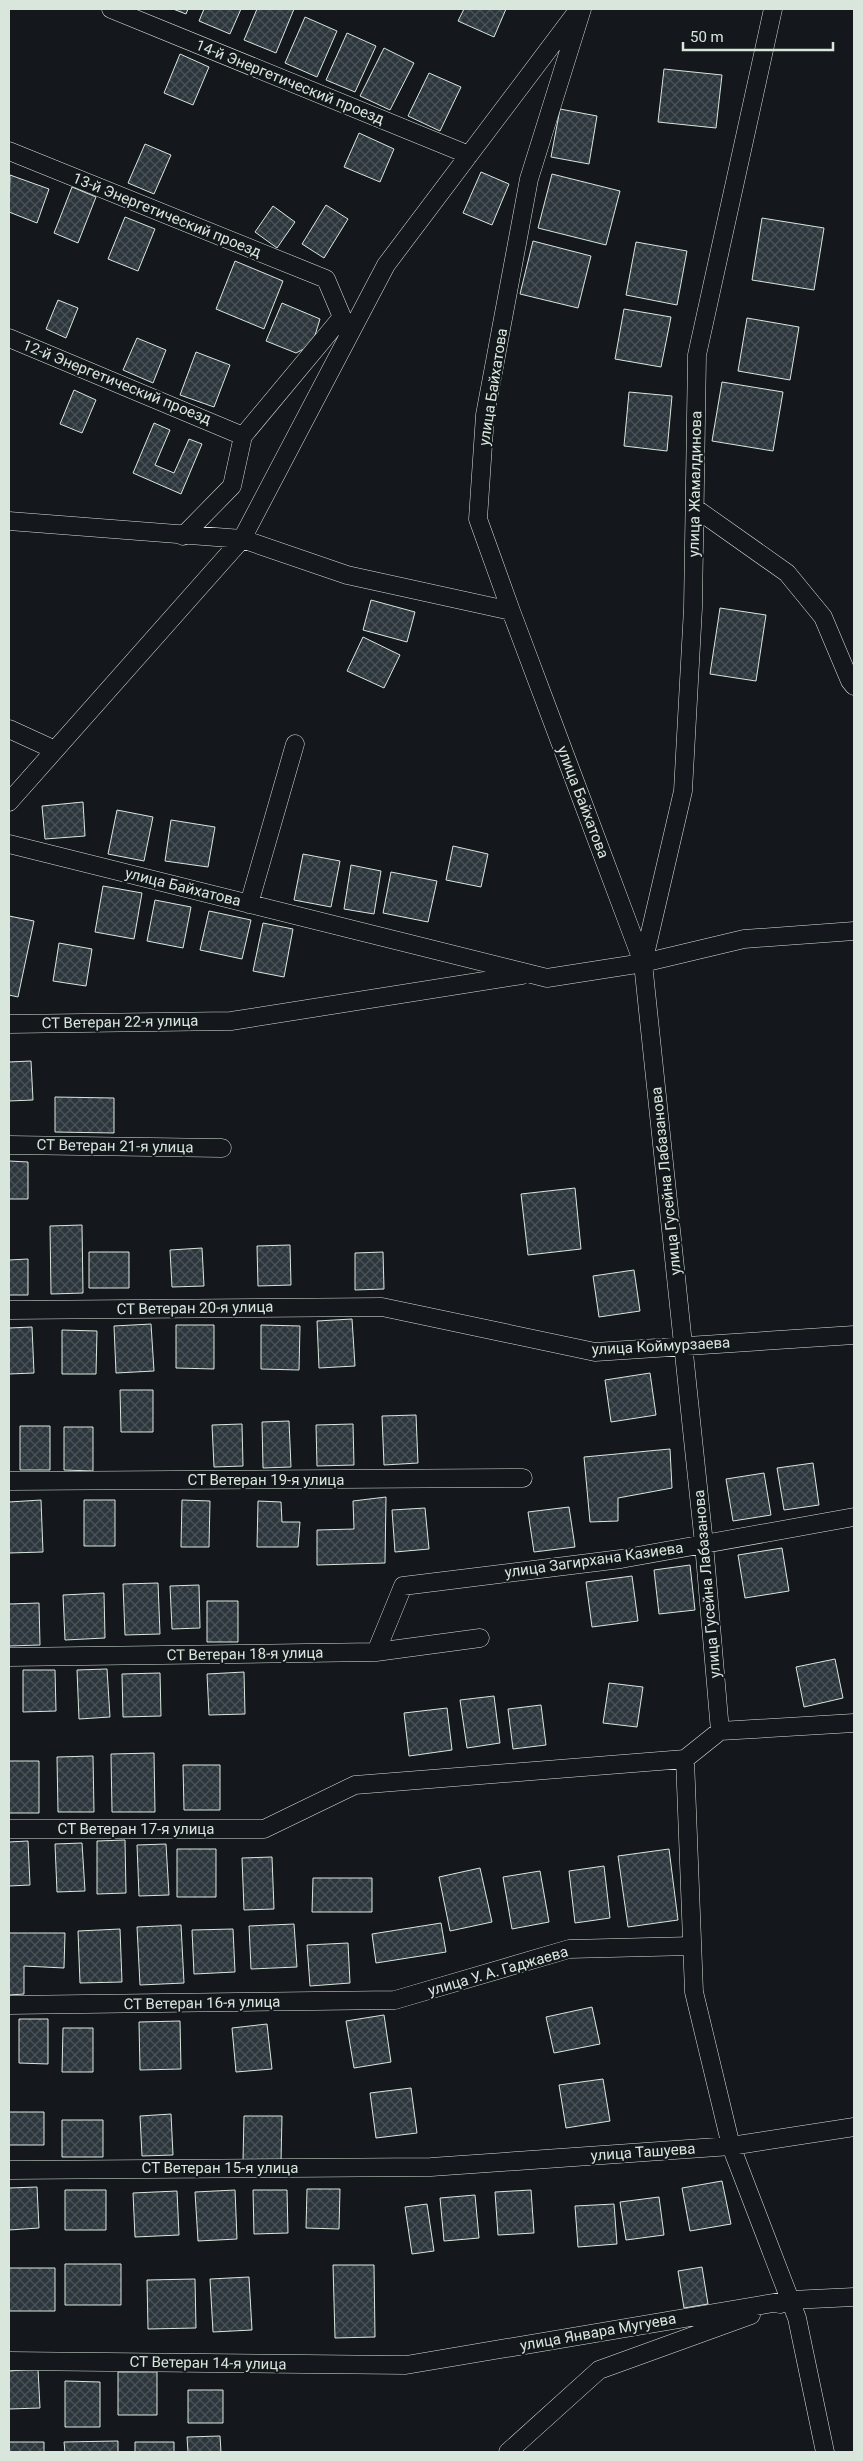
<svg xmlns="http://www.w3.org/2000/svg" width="863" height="2461" font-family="Roboto,sans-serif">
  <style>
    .building { fill: url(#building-cross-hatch); stroke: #d8e6dc }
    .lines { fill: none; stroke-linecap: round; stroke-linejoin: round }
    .street-casing { stroke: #d8e6dc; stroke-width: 19 }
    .street { stroke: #14181c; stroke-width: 18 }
    .labels { text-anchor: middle; stroke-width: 4; stroke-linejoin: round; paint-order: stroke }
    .street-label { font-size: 15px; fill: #d8e6dc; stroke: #14181c }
  </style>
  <defs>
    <pattern id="building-cross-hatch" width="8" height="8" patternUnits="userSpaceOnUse" patternTransform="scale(1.25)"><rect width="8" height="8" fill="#2c363c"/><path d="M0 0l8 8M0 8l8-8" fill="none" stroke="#4a5358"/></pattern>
  </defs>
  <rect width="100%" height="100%" fill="#14181c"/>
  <path class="building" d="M 173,9 L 188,9 L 186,14 Z
    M 204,9 L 241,9 L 230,34 L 199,21 Z
    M 257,9 L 294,9 L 276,53 L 244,40 Z
    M 464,9 L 506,9 L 494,37 L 458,21 Z
    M 305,17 L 337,31 L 317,77 L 285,63 Z
    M 347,33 L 376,46 L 355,92 L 326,80 Z
    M 384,48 L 414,63 L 390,110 L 360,96 Z
    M 180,54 L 209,67 L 193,105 L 164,93 Z
    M 664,69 L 722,75 L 716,128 L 658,122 Z
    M 429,73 L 461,87 L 440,131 L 408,116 Z
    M 560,109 L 597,116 L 589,164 L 551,157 Z
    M 359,133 L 394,149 L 380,182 L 344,167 Z
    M 145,144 L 171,155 L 154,194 L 128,183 Z
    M 481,172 L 509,184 L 492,225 L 463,213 Z
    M 552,174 L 620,191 L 606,245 L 538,228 Z
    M 10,175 L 49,189 L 37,223 L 9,212 Z
    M 72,187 L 96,197 L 78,243 L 54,233 Z
    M 326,205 L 348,219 L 324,258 L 302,244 Z
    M 273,206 L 295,222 L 277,248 L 255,232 Z
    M 125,217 L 155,229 L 138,271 L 108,259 Z
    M 762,218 L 824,228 L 814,290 L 752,280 Z
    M 533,241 L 591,256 L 578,308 L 520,294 Z
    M 636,242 L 687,251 L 677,305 L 626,295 Z
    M 235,261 L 283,281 L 264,329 L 216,309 Z
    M 58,300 L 78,308 L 66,338 L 46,329 Z
    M 282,303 L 320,319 L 312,345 L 296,353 L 266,341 Z
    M 624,309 L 671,317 L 661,367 L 615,359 Z
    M 747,318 L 799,327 L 790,380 L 738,371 Z
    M 137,338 L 166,350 L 153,383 L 123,370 Z
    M 196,352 L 230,365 L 214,407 L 180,395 Z
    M 722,382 L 783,392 L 773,451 L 712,441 Z
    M 74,390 L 96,400 L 82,433 L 60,424 Z
    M 629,392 L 672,396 L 667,451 L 624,446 Z
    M 154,423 L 170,430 L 155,465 L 174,473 L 189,439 L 202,444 L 181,494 L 133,473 Z
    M 371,600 L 415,612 L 407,642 L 363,630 Z
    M 720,608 L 766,615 L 756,681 L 710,674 Z
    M 363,637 L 400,655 L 384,688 L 347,671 Z
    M 83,802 L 85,836 L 45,839 L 42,806 Z
    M 117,810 L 153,817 L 144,861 L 108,854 Z
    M 171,820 L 215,827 L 208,867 L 165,861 Z
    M 453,846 L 488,854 L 481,887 L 446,880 Z
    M 303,854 L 340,861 L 331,907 L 294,900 Z
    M 351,865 L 381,871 L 374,914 L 344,909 Z
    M 391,872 L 437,881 L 428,922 L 383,913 Z
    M 103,886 L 142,893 L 134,939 L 95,932 Z
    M 155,900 L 191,907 L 183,948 L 147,941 Z
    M 209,911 L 251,920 L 242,959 L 200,950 Z
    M 9,916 L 34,921 L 18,997 L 9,995 Z
    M 263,923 L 293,929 L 284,977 L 253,971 Z
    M 59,943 L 92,949 L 86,986 L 53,981 Z
    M 31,1061 L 33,1100 L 9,1101 L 9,1062 Z
    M 55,1097 L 114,1098 L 114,1133 L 55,1132 Z
    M 9,1161 L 28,1162 L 28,1199 L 9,1199 Z
    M 575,1188 L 581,1249 L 528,1255 L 521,1194 Z
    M 82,1225 L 83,1293 L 51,1294 L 50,1226 Z
    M 290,1245 L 291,1285 L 258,1286 L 257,1246 Z
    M 202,1248 L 204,1286 L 172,1287 L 170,1250 Z
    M 89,1252 L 129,1252 L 129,1288 L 89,1288 Z
    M 383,1252 L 384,1289 L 355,1290 L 355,1253 Z
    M 28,1259 L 28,1295 L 9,1295 L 9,1260 Z
    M 634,1270 L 640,1311 L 599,1317 L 593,1276 Z
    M 352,1319 L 355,1366 L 319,1368 L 317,1321 Z
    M 151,1324 L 154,1371 L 116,1373 L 114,1326 Z
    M 176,1325 L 214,1325 L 214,1369 L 176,1368 Z
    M 261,1325 L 300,1326 L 299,1370 L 261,1369 Z
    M 32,1327 L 34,1373 L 9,1374 L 9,1328 Z
    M 62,1330 L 97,1331 L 96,1374 L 62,1374 Z
    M 650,1373 L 656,1415 L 611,1422 L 605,1380 Z
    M 120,1390 L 153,1390 L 153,1432 L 121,1432 Z
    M 416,1415 L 418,1463 L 384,1465 L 382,1416 Z
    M 289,1421 L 291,1467 L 263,1468 L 262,1422 Z
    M 242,1424 L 243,1466 L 214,1467 L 212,1425 Z
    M 353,1424 L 354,1465 L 317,1466 L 316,1425 Z
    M 20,1426 L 50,1426 L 50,1470 L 20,1470 Z
    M 64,1427 L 93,1427 L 93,1471 L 64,1470 Z
    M 670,1449 L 672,1488 L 618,1498 L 618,1521 L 590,1522 L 584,1457 Z
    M 813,1463 L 819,1505 L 784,1510 L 777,1468 Z
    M 764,1473 L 771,1515 L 733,1521 L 726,1479 Z
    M 386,1497 L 385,1563 L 317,1565 L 317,1530 L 354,1529 L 353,1501 Z
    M 41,1500 L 43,1552 L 9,1553 L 9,1502 Z
    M 84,1500 L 115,1500 L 115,1546 L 84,1546 Z
    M 182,1500 L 210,1501 L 209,1547 L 181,1547 Z
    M 258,1501 L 281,1502 L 282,1522 L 300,1522 L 298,1547 L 257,1547 Z
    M 569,1507 L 575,1547 L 534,1552 L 528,1512 Z
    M 425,1508 L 429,1549 L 395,1552 L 392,1510 Z
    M 782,1548 L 789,1591 L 745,1598 L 738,1555 Z
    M 690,1565 L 695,1610 L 659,1614 L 654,1570 Z
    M 632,1576 L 638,1621 L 592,1627 L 586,1582 Z
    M 158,1583 L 160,1634 L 125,1635 L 123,1584 Z
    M 199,1585 L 200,1628 L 172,1629 L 170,1586 Z
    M 104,1593 L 105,1638 L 65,1640 L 63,1595 Z
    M 207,1601 L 238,1601 L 238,1642 L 207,1642 Z
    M 39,1603 L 40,1645 L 9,1646 L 9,1604 Z
    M 835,1659 L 843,1698 L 804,1707 L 796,1667 Z
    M 107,1669 L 110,1717 L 79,1719 L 77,1670 Z
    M 23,1670 L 55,1670 L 56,1711 L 23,1712 Z
    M 244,1672 L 245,1714 L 209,1715 L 207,1674 Z
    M 160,1673 L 161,1716 L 123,1717 L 122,1674 Z
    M 609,1683 L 643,1687 L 637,1727 L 603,1723 Z
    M 494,1696 L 500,1743 L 467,1748 L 460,1700 Z
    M 541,1705 L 546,1745 L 513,1749 L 508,1709 Z
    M 447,1708 L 452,1750 L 409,1756 L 404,1713 Z
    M 154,1753 L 155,1812 L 112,1812 L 111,1754 Z
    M 93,1756 L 94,1812 L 58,1812 L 57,1757 Z
    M 9,1761 L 39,1761 L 39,1813 L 9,1813 Z
    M 183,1765 L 220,1765 L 220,1810 L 184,1810 Z
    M 125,1840 L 126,1893 L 97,1894 L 97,1841 Z
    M 28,1841 L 30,1885 L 9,1886 L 9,1842 Z
    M 82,1843 L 85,1891 L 57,1892 L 55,1844 Z
    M 166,1844 L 169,1895 L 139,1896 L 137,1845 Z
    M 177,1849 L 216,1849 L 216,1897 L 177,1897 Z
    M 669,1849 L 678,1920 L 628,1927 L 618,1856 Z
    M 272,1857 L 274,1909 L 244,1910 L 242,1858 Z
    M 604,1866 L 610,1918 L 575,1923 L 569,1871 Z
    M 480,1868 L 492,1922 L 450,1931 L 439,1877 Z
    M 540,1871 L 549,1922 L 512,1929 L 503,1877 Z
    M 313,1878 L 372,1878 L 372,1912 L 312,1912 Z
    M 441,1923 L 446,1952 L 376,1963 L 372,1934 Z
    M 294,1924 L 297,1967 L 251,1969 L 249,1926 Z
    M 181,1925 L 184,1983 L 140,1985 L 137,1927 Z
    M 120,1929 L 122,1982 L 80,1983 L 78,1931 Z
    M 233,1929 L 235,1972 L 194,1974 L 192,1930 Z
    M 9,1933 L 65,1933 L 64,1968 L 24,1966 L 24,1994 L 9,1995 Z
    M 348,1943 L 350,1983 L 310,1986 L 307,1945 Z
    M 592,2007 L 600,2044 L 554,2053 L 546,2017 Z
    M 384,2015 L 391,2062 L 354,2068 L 346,2021 Z
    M 19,2019 L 48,2019 L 48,2064 L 19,2063 Z
    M 180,2021 L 181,2069 L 140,2070 L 139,2022 Z
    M 267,2024 L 272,2069 L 236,2072 L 232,2028 Z
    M 63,2028 L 93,2028 L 93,2072 L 62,2072 Z
    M 603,2079 L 610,2121 L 566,2128 L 559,2085 Z
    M 411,2088 L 417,2133 L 376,2138 L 370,2093 Z
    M 9,2112 L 44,2112 L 44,2145 L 9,2145 Z
    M 171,2114 L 173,2155 L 142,2156 L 140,2116 Z
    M 244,2116 L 282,2116 L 281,2161 L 243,2160 Z
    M 62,2120 L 103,2120 L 103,2157 L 62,2157 Z
    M 722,2181 L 731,2224 L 690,2231 L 682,2188 Z
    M 37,2187 L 39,2228 L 9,2230 L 9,2188 Z
    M 307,2189 L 340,2189 L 339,2229 L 306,2228 Z
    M 65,2190 L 106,2190 L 106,2230 L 65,2230 Z
    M 235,2190 L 237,2239 L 198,2241 L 195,2192 Z
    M 253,2190 L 287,2190 L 288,2233 L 254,2234 Z
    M 531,2190 L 534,2233 L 498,2235 L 495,2192 Z
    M 177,2191 L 179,2235 L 135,2237 L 133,2193 Z
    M 475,2195 L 479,2238 L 444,2241 L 440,2198 Z
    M 659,2197 L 664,2235 L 626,2240 L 620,2202 Z
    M 427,2204 L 434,2251 L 412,2254 L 405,2207 Z
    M 614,2204 L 617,2244 L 578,2247 L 575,2206 Z
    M 65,2264 L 121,2264 L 121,2305 L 65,2305 Z
    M 333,2265 L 374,2265 L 375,2337 L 335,2338 Z
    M 702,2267 L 708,2304 L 684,2308 L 678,2271 Z
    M 9,2268 L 55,2268 L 55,2311 L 9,2311 Z
    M 249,2277 L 252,2330 L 213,2332 L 210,2279 Z
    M 195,2279 L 196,2328 L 148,2329 L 147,2280 Z
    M 38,2369 L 40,2408 L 9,2409 L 9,2371 Z
    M 118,2372 L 157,2372 L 157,2415 L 118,2415 Z
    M 65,2381 L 100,2382 L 100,2427 L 65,2427 Z
    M 188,2390 L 223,2390 L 223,2423 L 188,2423 Z
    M 220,2436 L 221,2452 L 188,2452 L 187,2437 Z
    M 118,2441 L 118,2452 L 65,2452 L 64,2442 Z
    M 9,2442 L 44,2442 L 44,2452 L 9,2452 Z
    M 135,2442 L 174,2442 L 174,2452 L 135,2452 Z"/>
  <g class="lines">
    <defs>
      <path id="street" d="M 111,9 L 469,155
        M 9,151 L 326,279 L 342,317 L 243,436 L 232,486 L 183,536
        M 9,338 L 243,436
        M 695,508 L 787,573 L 823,617 L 850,681 L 854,686
        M 9,521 L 242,539 L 347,575 L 511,611
        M 9,729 L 55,750
        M 9,802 L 242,539 L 386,265 L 576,13
        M 9,844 L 547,978 L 643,963 L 511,611 L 478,519 L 485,415 L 529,179 L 582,9
        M 249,904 L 295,744
        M 643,963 L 744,939 L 854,931
        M 9,1024 L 231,1021 L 522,975
        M 9,1145 L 222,1148
        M 9,1310 L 382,1307 L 595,1352 L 854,1335
        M 9,1481 L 523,1478
        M 376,1652 L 403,1586 L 621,1559 L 854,1517
        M 9,1657 L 376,1652 L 480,1638
        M 720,1731 L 854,1723
        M 685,1759 L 694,1992 L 731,2146 L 797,2318 L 825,2452
        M 9,1829 L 264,1829 L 355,1785 L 685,1759 L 720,1731 L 704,1544 L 643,963 L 683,791 L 693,608 L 697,355 L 773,9
        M 9,2005 L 395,2000 L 569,1949 L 692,1946
        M 9,2170 L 431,2167 L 731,2146 L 854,2127
        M 780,2304 L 791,2300 L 854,2297
        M 9,2361 L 406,2365 L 791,2300
        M 508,2452 L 599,2370 L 751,2315"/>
    </defs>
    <use href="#street" class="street-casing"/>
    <use href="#street" class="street"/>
  </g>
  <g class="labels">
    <g class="street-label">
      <text transform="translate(290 82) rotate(22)" y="5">14-й Энергетический проезд</text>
      <text transform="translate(167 215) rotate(22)" y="5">13-й Энергетический проезд</text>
      <text transform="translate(117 382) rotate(22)" y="5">12-й Энергетический проезд</text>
      <text transform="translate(493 387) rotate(-81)" y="5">улица Байхатова</text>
      <text transform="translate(695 484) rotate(-89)" y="5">улица Жамалдинова</text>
      <text transform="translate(583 802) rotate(69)" y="5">улица Байхатова</text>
      <text transform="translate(183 887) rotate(14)" y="5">улица Байхатова</text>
      <text transform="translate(120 1022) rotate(-1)" y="5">СТ Ветеран 22-я улица</text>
      <text transform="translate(115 1146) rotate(1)" y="5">СТ Ветеран 21-я улица</text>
      <text transform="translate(666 1181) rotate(-96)" y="5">улица Гусейна Лабазанова</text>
      <text transform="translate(195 1308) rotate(-1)" y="5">СТ Ветеран 20-я улица</text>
      <text transform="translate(661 1346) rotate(-3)" y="5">улица Коймурзаева</text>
      <text x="266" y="1485">СТ Ветеран 19-я улица</text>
      <text transform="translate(594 1560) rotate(-8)" y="5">улица Загирхана Казиева</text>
      <text transform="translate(707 1584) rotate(-95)" y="5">улица Гусейна Лабазанова</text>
      <text transform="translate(245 1654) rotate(-1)" y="5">СТ Ветеран 18-я улица</text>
      <text x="136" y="1834">СТ Ветеран 17-я улица</text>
      <text transform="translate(498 1971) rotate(-16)" y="5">улица У. А. Гаджаева</text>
      <text transform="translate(202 2003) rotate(-1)" y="5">СТ Ветеран 16-я улица</text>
      <text transform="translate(643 2152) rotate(-4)" y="5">улица Ташуева</text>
      <text x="220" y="2173">СТ Ветеран 15-я улица</text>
      <text transform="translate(598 2332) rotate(-10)" y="5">улица Январа Мугуева</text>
      <text transform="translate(208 2363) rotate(1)" y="5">СТ Ветеран 14-я улица</text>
    </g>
  </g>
  <rect width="863" height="2461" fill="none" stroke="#d8e6dc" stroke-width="20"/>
  <path d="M683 42v8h150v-8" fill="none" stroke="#d8e6dc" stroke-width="2.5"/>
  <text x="690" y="42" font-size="15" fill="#d8e6dc" stroke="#14181c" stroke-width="4" paint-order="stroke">50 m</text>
</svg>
